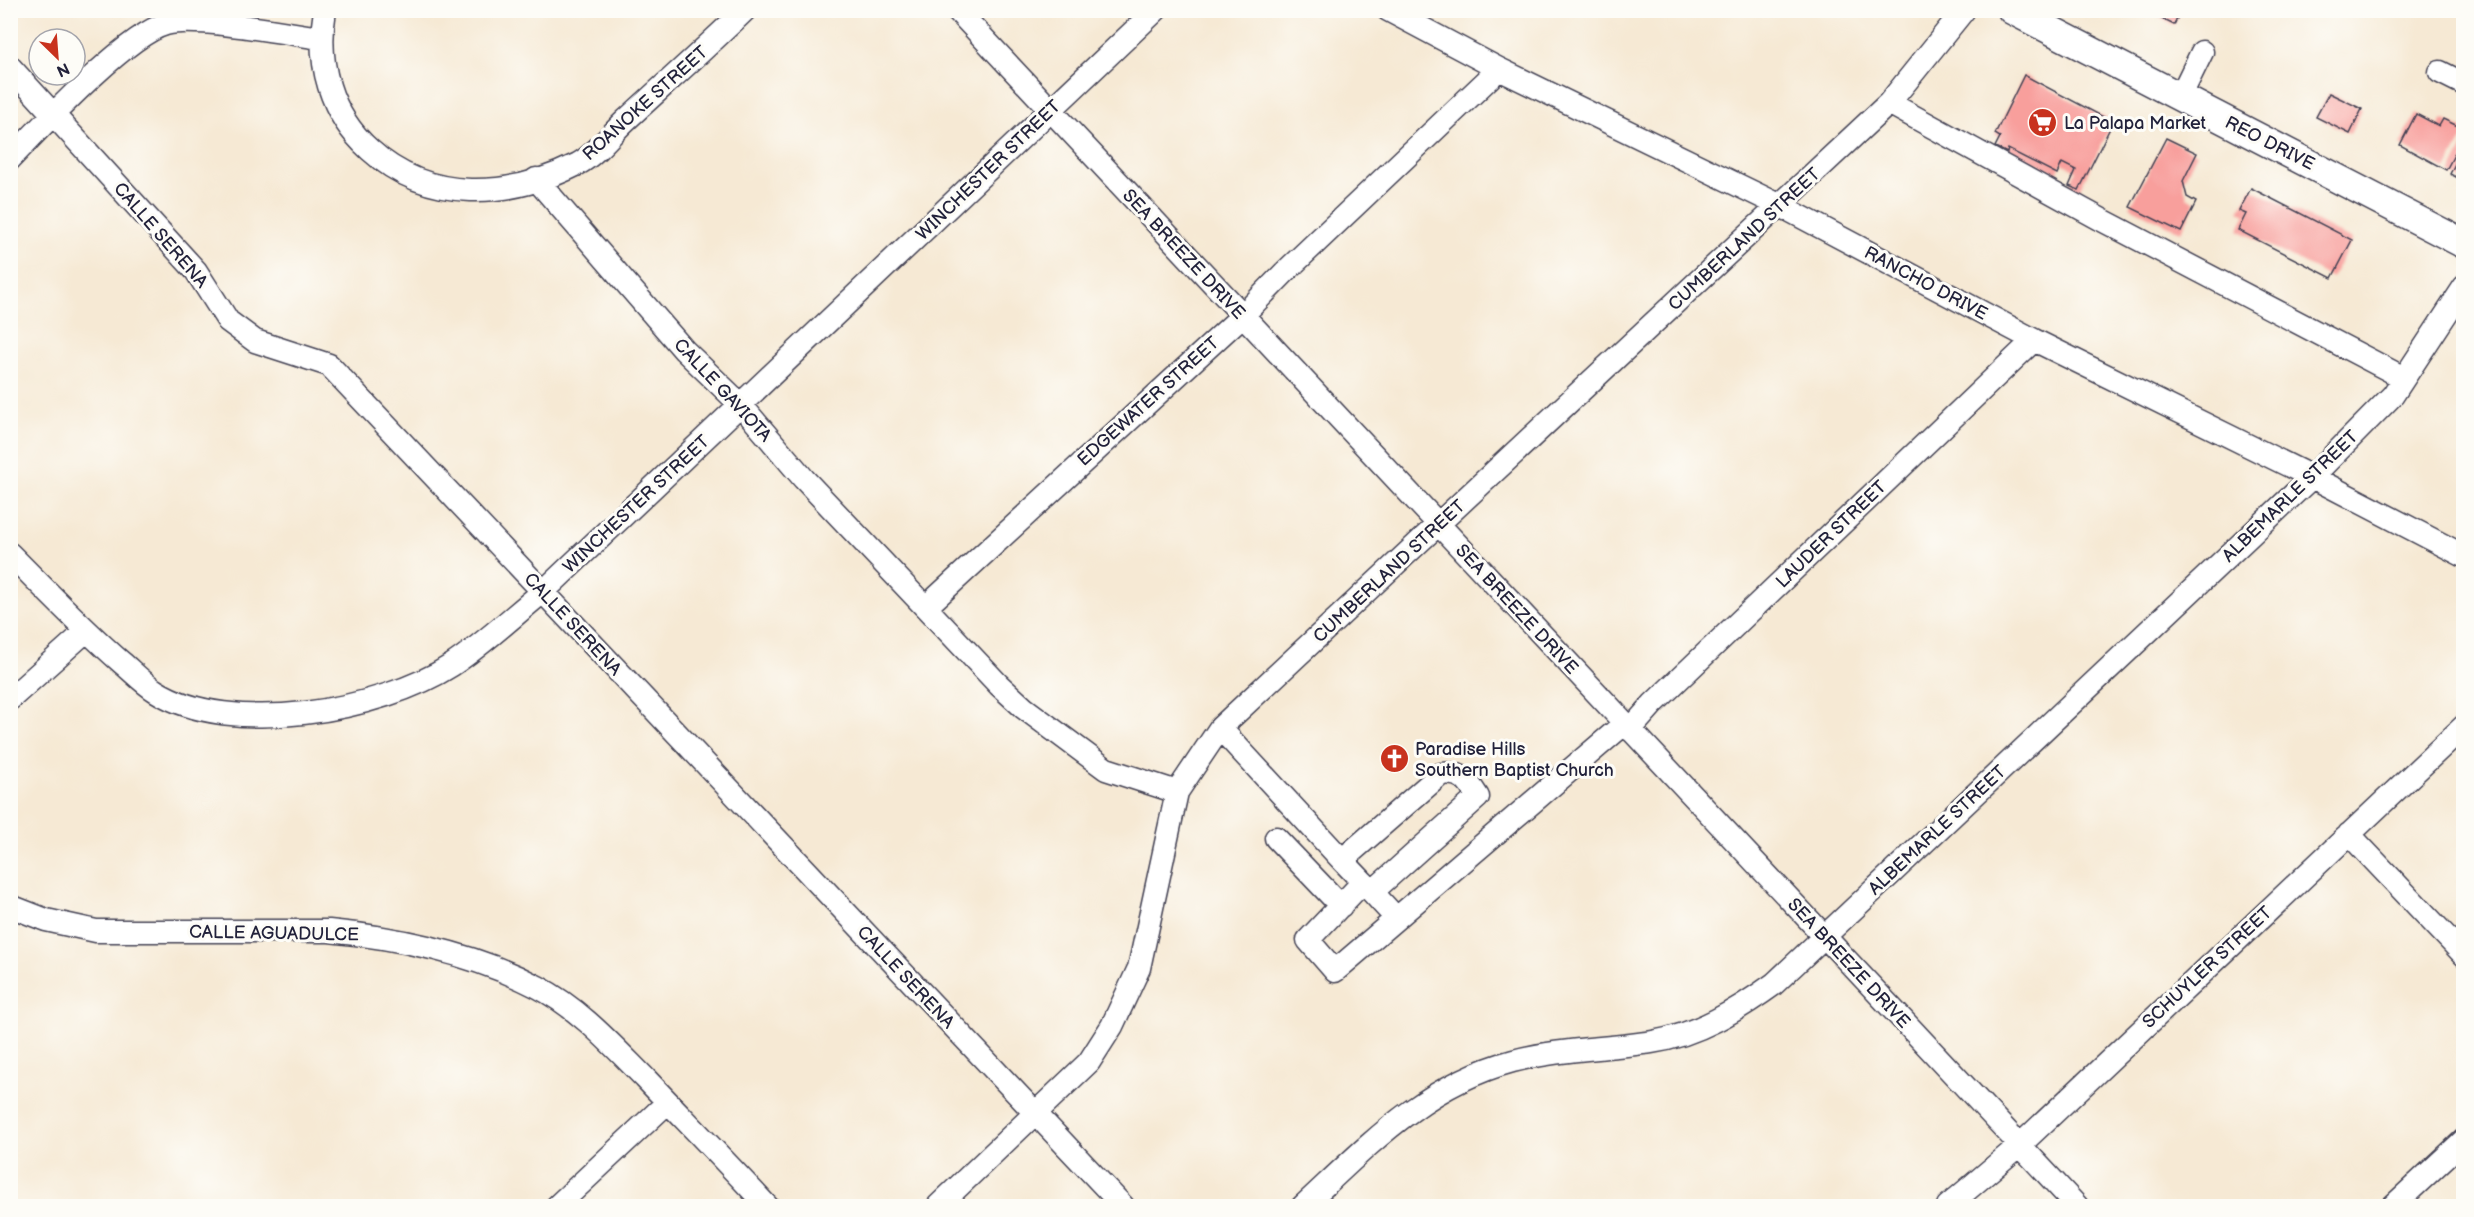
<svg xmlns="http://www.w3.org/2000/svg" width="2474" height="1217" font-family="'Balsamiq Sans',sans-serif">
  <style>
    .building { fill: #f89f9c }
    .lines { fill: none; stroke-linecap: round; stroke-linejoin: round }
    .minor-casing { stroke: #424052; stroke-width: 25 }
    .major-casing { stroke: #424052; stroke-width: 31 }
    .minor { stroke: #fff; stroke-width: 22 }
    .major { stroke: #fff; stroke-width: 28 }
    .labels { text-anchor: middle; stroke-width: 6; stroke-linejoin: round; paint-order: stroke }
    .street-label { font-size: 18px; fill: #22223b; stroke: #fdfcf7 }
    .poi-label { font-size: 18px; fill: #22223b; stroke: #fdfcf7; text-anchor: start }
  </style>
  <rect width="100%" height="100%" fill="#fdfcf7"/>
  <filter id="ink" filterUnits="userSpaceOnUse"><feTurbulence type="fractalNoise" baseFrequency=".0167" numOctaves="2"/><feDisplacementMap in="SourceGraphic" scale="12" xChannelSelector="R" yChannelSelector="G"/><feConvolveMatrix kernelMatrix="1 2 1 2 8 2 1 2 1" color-interpolation-filters="sRGB"/></filter>
  <filter id="wash" filterUnits="userSpaceOnUse"><feTurbulence type="fractalNoise" baseFrequency=".008" numOctaves="4" result="noise"/><feDisplacementMap in="SourceGraphic" scale="24" xChannelSelector="R" yChannelSelector="G"/><feGaussianBlur stdDeviation="1.35" result="paint"/><feColorMatrix in="noise" values="0 0 0 0 0 0 0 0 0 0 0 0 0 0 0 0 0 1.4 0 .05"/><feComposite in="paint" operator="in"/></filter>
  <g filter="url(#wash)">
    <rect width="100%" height="100%" fill="#f6e9d4"/>
    <g id="blocks">
      <path class="building" d="M 2144,10 L 2181,10 L 2174,25 Z
        M 2024,75 L 2113,122 L 2079,190 L 2069,186 L 2076,170 L 2062,163 L 2057,174 L 2008,149 L 2007,153 L 1995,147 L 2000,137 L 1995,134 Z
        M 2329,93 L 2362,109 L 2350,134 L 2316,117 Z
        M 2416,114 L 2439,126 L 2443,119 L 2464,129 L 2464,136 L 2446,170 L 2400,145 Z
        M 2166,138 L 2197,153 L 2183,181 L 2187,197 L 2196,202 L 2181,232 L 2130,207 Z
        M 2464,146 L 2464,181 L 2450,174 Z
        M 2251,188 L 2352,240 L 2332,278 L 2238,230 L 2246,214 L 2239,211 Z"/>
    </g>
  </g>
  <g filter="url(#ink)">
    <use href="#blocks" fill-opacity="0" stroke="#424052" stroke-width="1.5"/>
    <g class="lines">
      <defs>
        <path id="minor" d="M 325,10 C 316,63 330,114 370,150 C 429,204 510,198 578,164 C 595,155 611,134 625,121 C 665,84 706,48 745,10
          M 957,10 L 2077,1206
          M 1388,10 L 1499,69 L 1781,206 L 2034,340 L 2312,477 L 2464,556
          M 10,67 L 196,271 L 228,321 L 255,341 L 329,365 L 1123,1206
          M 2440,72 L 2464,84
          M 2180,97 L 2202,52
          M 1889,103 L 2102,220 L 2404,378
          M 10,159 C 41,127 126,35 166,24 C 196,16 285,33 320,38
          M 536,179 L 684,350 L 741,405 L 804,479 L 999,685 L 1024,708 L 1106,769 L 1177,792
          M 10,554 C 47,591 82,628 121,662 C 132,671 143,683 156,691 C 230,738 381,711 452,665 C 484,644 514,615 544,591 L 1156,10
          M 926,607 L 1242,316 L 1285,272 L 1499,69
          M 10,699 L 86,631
          M 1220,728 L 1342,860
          M 1630,730 L 1653,704 L 2034,340
          M 2349,834 L 2464,955
          M 1276,838 L 1341,906
          M 1363,882 L 1342,860 L 1441,774 C 1462,771 1468,781 1478,797 L 1372,892
          M 10,906 L 46,920 L 96,931 L 329,931 C 401,938 473,953 538,987 C 580,1009 612,1045 645,1078 C 686,1121 727,1163 767,1206
          M 1396,918 L 1363,882 L 1308,940 L 1335,971 L 1624,724
          M 557,1206 L 668,1102
          M 938,1206 L 1089,1062 L 1112,1026 L 1139,968 L 1177,792 L 1220,728 L 1889,103 L 1964,10
          M 1303,1206 C 1368,1146 1424,1085 1513,1061 C 1558,1049 1606,1049 1652,1042 C 1697,1035 1738,1010 1774,984 L 2312,477 L 2393,395 L 2464,287
          M 1948,1206 L 2020,1145 L 2464,726
          M 2393,1206 L 2464,1140"/>
        <path id="major" d="M 2012,10 L 2464,244"/>
      </defs>
      <use href="#minor" class="minor-casing"/>
      <use href="#major" class="major-casing"/>
      <use href="#minor" class="minor"/>
      <use href="#major" class="major"/>
    </g>
  </g>
  <defs>
    <symbol id="supermarket-disc" viewBox="-11 -11 22 22"><circle r="9.5" fill="#c8321e" stroke="#fdfcf7"/><path d="M-6-5.5h2.5l.6 2H6L4.5 2H-2.5L-4.4-4H-6ZM-1.5 3.2a1.3 1.3 0 1 0 .1 0ZM3 3.2a1.3 1.3 0 1 0 .1 0Z" fill="#fff"/></symbol>
    <symbol id="church-disc" viewBox="-11 -11 22 22"><circle r="9.5" fill="#c8321e" stroke="#fdfcf7"/><path d="M-1.2-6h2.4v3.5h3.3v2.4h-3.3V6h-2.4V-.1h-3.3v-2.4h3.3Z" fill="#fff"/></symbol>
  </defs>
  <g fill-rule="evenodd">
    <use href="#supermarket-disc" x="2026" y="106" width="33" height="33"/>
    <use href="#church-disc" x="1378" y="742" width="33" height="33"/>
  </g>
  <g class="labels">
    <g class="street-label">
      <text transform="translate(645 103) rotate(-42)" y="6">ROANOKE STREET</text>
      <text transform="translate(2270 143) rotate(27)" y="6">REO DRIVE</text>
      <text transform="translate(988 170) rotate(-44)" y="6">WINCHESTER STREET</text>
      <text transform="translate(161 235) rotate(49)" y="6">CALLE SERENA</text>
      <text transform="translate(1744 239) rotate(-43)" y="6">CUMBERLAND STREET</text>
      <text transform="translate(1184 254) rotate(47)" y="6">SEA BREEZE DRIVE</text>
      <text transform="translate(1926 283) rotate(28)" y="6">RANCHO DRIVE</text>
      <text transform="translate(723 390) rotate(47)" y="6">CALLE GAVIOTA</text>
      <text transform="translate(1148 401) rotate(-42)" y="6">EDGEWATER STREET</text>
      <text transform="translate(2290 496) rotate(-44)" y="6">ALBEMARLE STREET</text>
      <text transform="translate(636 504) rotate(-43)" y="6">WINCHESTER STREET</text>
      <text transform="translate(1831 534) rotate(-44)" y="6">LAUDER STREET</text>
      <text transform="translate(1389 571) rotate(-43)" y="6">CUMBERLAND STREET</text>
      <text transform="translate(1517 609) rotate(47)" y="6">SEA BREEZE DRIVE</text>
      <text transform="translate(573 624) rotate(47)" y="6">CALLE SERENA</text>
      <text transform="translate(1937 830) rotate(-43)" y="6">ALBEMARLE STREET</text>
      <text transform="translate(274 933) rotate(1)" y="6">CALLE AGUADULCE</text>
      <text transform="translate(1849 963) rotate(47)" y="6">SEA BREEZE DRIVE</text>
      <text transform="translate(2207 967) rotate(-43)" y="6">SCHUYLER STREET</text>
      <text transform="translate(906 977) rotate(47)" y="6">CALLE SERENA</text>
    </g>
    <g class="poi-label">
      <text x="2064" y="129">La Palapa Market</text>
      <text x="1415" y="755">Paradise Hills<tspan x="1415" dy="21">Southern Baptist Church</tspan></text>
    </g>
  </g>
  <rect width="2474" height="1217" fill="none" stroke="#fdfcf7" stroke-width="36"/>
  <g transform="translate(57 57) rotate(155)"><circle r="28" fill="#fdfcf7" stroke="#a5a5ac" stroke-width="1.5"/>
  <path d="M0-4.5L10 22L0 15L-10 22Z" fill="#c8321e"/>
  <text y="-9" font-size="16" font-weight="bold" text-anchor="middle" fill="#22223b">N</text>
  </g>
</svg>
